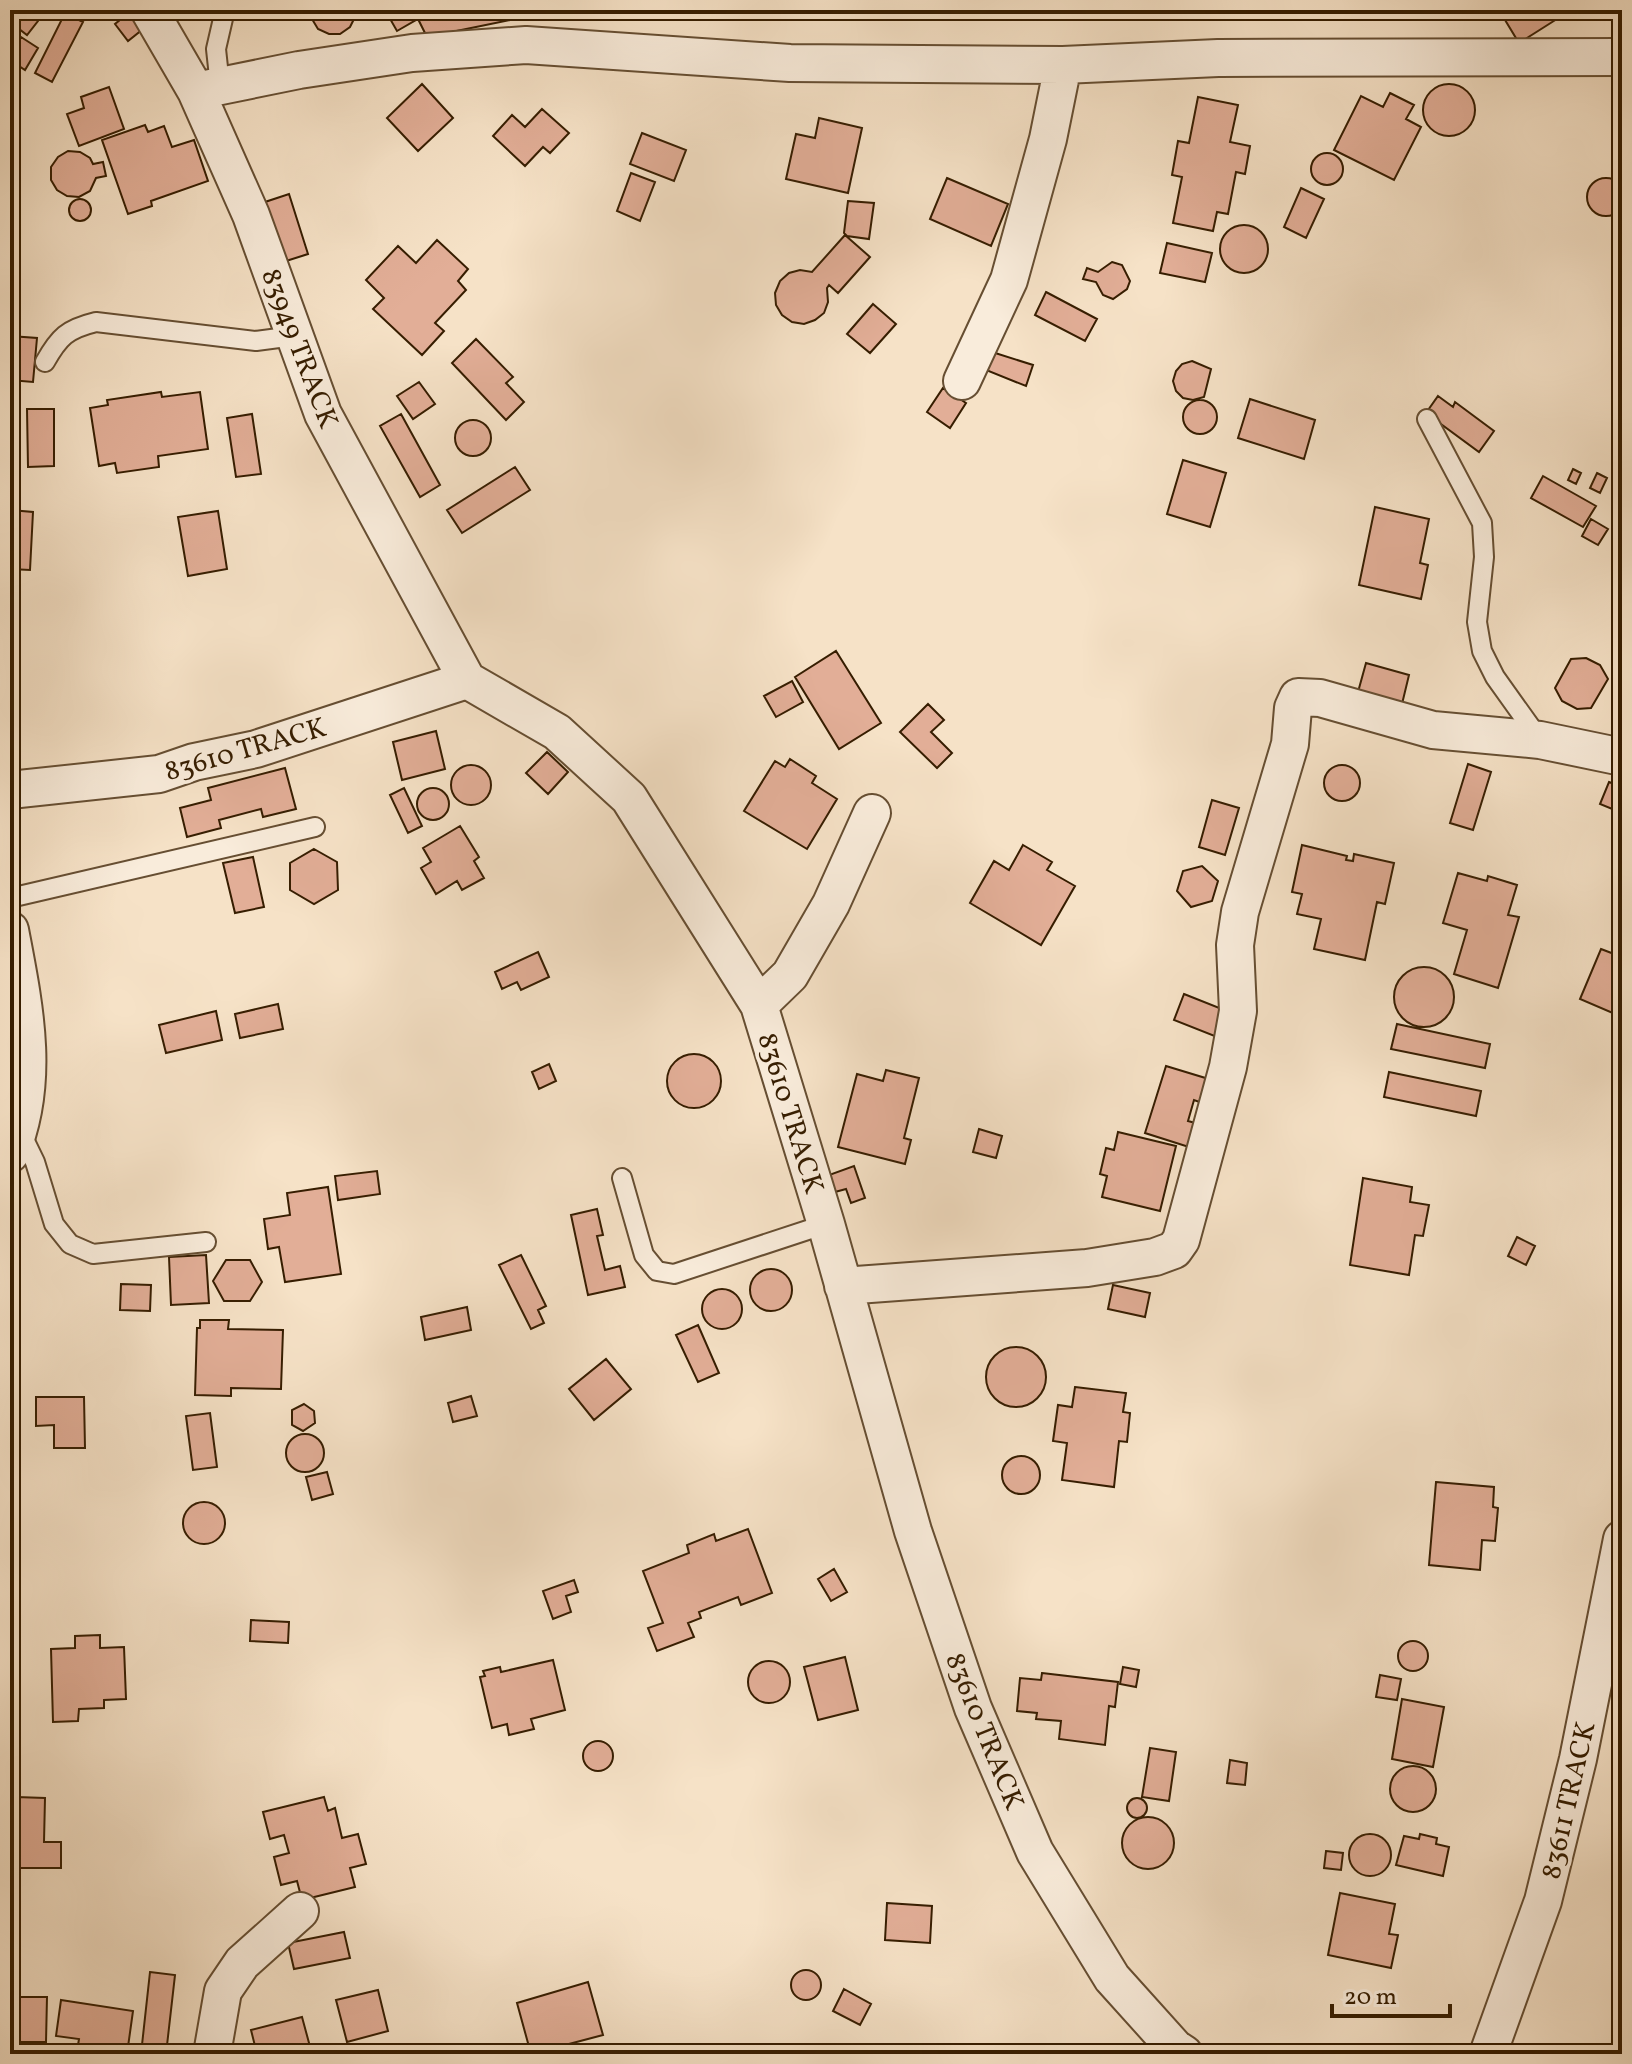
<svg xmlns="http://www.w3.org/2000/svg" width="1632" height="2064" font-family="Vollkorn,serif">
  <style>
    .building { fill: #e2ae97; stroke: #361d00; stroke-width: 2 }
    .lines { fill: none; stroke-linecap: round; stroke-linejoin: round }
    .lane-casing { stroke: #664e32; stroke-width: 22 }
    .street-casing { stroke: #664e32; stroke-width: 40 }
    .lane { stroke: #f9ecdb; stroke-width: 18 }
    .street { stroke: #f9ecdb; stroke-width: 36 }
    .labels { text-anchor: middle; stroke-width: 7; stroke-linejoin: round; paint-order: stroke }
    .street-label { font-size: 28px; fill: #361d00; stroke: #f9ecdb }
  </style>
  <rect width="100%" height="100%" fill="#f6e2c7"/>
  <filter id="stains"><feTurbulence type="fractalNoise" baseFrequency=".0025" numOctaves="4"/><feColorMatrix values="0 0 0 0 .2 0 0 0 0 .09 0 0 0 0 .02 0 0 0 .5 -.17"/></filter>
  <radialGradient id="worn" r=".72"><stop offset=".6" stop-color="#630" stop-opacity="0"/><stop offset="1" stop-color="#630" stop-opacity=".3"/></radialGradient>
  <path class="building" d="M 10,10 L 42,10 L 45,12 L 27,35 L 19,29 L 10,41 Z
    M 312,10 L 355,10 L 355,17 L 350,27 L 340,34 L 329,34 L 318,29 L 312,19 Z
    M 385,10 L 513,10 L 515,19 L 427,37 L 418,19 L 397,31 Z
    M 1499,10 L 1567,10 L 1568,12 L 1519,43 Z
    M 130,12 L 143,29 L 128,41 L 115,24 Z
    M 65,13 L 83,22 L 52,82 L 35,73 Z
    M 21,37 L 38,48 L 25,70 L 10,60 L 10,55 Z
    M 422,84 L 453,118 L 418,151 L 387,118 Z
    M1423 110a26 26 0 1 1 52 0a26 26 0 1 1-52 0Z
    M 109,87 L 124,129 L 79,146 L 67,114 L 84,108 L 81,97 Z
    M 1390,93 L 1414,105 L 1406,119 L 1421,127 L 1394,180 L 1334,150 L 1361,96 L 1383,107 Z
    M 1198,97 L 1238,105 L 1230,142 L 1250,146 L 1245,174 L 1236,172 L 1228,214 L 1217,212 L 1213,231 L 1173,223 L 1182,177 L 1172,175 L 1178,141 L 1189,143 Z
    M 542,109 L 569,133 L 550,153 L 543,147 L 525,166 L 493,136 L 512,115 L 525,127 Z
    M 819,118 L 862,128 L 848,193 L 786,179 L 796,134 L 815,138 Z
    M 145,125 L 148,132 L 164,126 L 172,147 L 194,140 L 208,181 L 151,201 L 152,206 L 128,214 L 102,140 Z
    M 642,133 L 686,150 L 674,181 L 630,164 Z
    M 68,151 L 80,152 L 90,158 L 93,164 L 103,162 L 106,176 L 96,178 L 90,191 L 79,197 L 67,196 L 57,190 L 51,180 L 51,167 L 58,157 Z
    M1311 169a16 16 0 1 1 32 0a16 16 0 1 1-32 0Z
    M 631,173 L 655,182 L 640,221 L 617,211 Z
    M 947,178 L 1008,204 L 991,246 L 930,219 Z
    M1587 197a19 19 0 1 1 38 0a19 19 0 1 1-38 0Z
    M 1301,188 L 1324,199 L 1306,238 L 1284,227 Z
    M 289,194 L 308,254 L 283,262 L 265,202 Z
    M69 210a11 11 0 1 1 22 0a11 11 0 1 1-22 0Z
    M 848,201 L 874,203 L 869,239 L 847,236 L 844,233 Z
    M 1622,212 L 1622,241 L 1616,234 L 1615,223 Z
    M1220 249a24 24 0 1 1 48 0a24 24 0 1 1-48 0Z
    M 845,235 L 870,257 L 838,293 L 829,285 L 827,288 L 828,302 L 824,313 L 815,320 L 804,324 L 792,322 L 782,315 L 776,305 L 775,293 L 780,281 L 789,273 L 800,270 L 812,272 Z
    M 437,240 L 468,269 L 458,281 L 466,290 L 435,323 L 444,331 L 422,355 L 373,309 L 384,298 L 366,280 L 398,246 L 416,263 Z
    M 1167,243 L 1212,253 L 1205,282 L 1160,273 Z
    M 1112,262 L 1122,265 L 1130,281 L 1127,289 L 1113,299 L 1103,295 L 1096,282 L 1083,279 L 1087,268 L 1098,272 Z
    M 1046,292 L 1097,319 L 1085,341 L 1035,315 Z
    M 873,304 L 896,324 L 870,353 L 847,334 Z
    M 10,336 L 37,338 L 33,382 L 10,380 Z
    M 476,339 L 513,377 L 506,383 L 524,402 L 506,420 L 452,363 Z
    M 992,352 L 1033,365 L 1026,386 L 986,370 Z
    M 1192,361 L 1211,369 L 1204,397 L 1193,400 L 1183,398 L 1176,391 L 1173,381 L 1176,371 L 1182,364 Z
    M 419,382 L 435,404 L 413,419 L 397,396 Z
    M 943,388 L 966,403 L 950,428 L 927,412 Z
    M 161,392 L 162,397 L 200,392 L 208,449 L 158,456 L 159,467 L 117,473 L 115,463 L 99,466 L 90,408 L 108,405 L 107,400 Z
    M 1438,396 L 1453,407 L 1455,402 L 1494,431 L 1479,452 L 1426,413 Z
    M 1250,399 L 1315,420 L 1304,459 L 1238,438 Z
    M1183 417a17 17 0 1 1 34 0a17 17 0 1 1-34 0Z
    M 27,409 L 54,409 L 54,466 L 28,467 Z
    M 252,414 L 261,474 L 236,477 L 227,418 Z
    M 401,414 L 440,485 L 420,497 L 380,426 Z
    M455 438a18 18 0 1 1 36 0a18 18 0 1 1-36 0Z
    M 1183,460 L 1226,473 L 1210,527 L 1167,514 Z
    M 515,467 L 530,490 L 462,533 L 447,510 Z
    M 1573,469 L 1581,473 L 1576,484 L 1568,480 Z
    M 1597,473 L 1607,478 L 1600,493 L 1590,488 Z
    M 1543,476 L 1596,506 L 1583,527 L 1531,498 Z
    M 1375,507 L 1429,519 L 1420,563 L 1428,565 L 1421,599 L 1359,585 Z
    M 10,510 L 33,512 L 30,570 L 10,569 Z
    M 218,511 L 227,569 L 188,576 L 178,517 Z
    M 1591,519 L 1608,529 L 1598,545 L 1582,536 Z
    M 1622,550 L 1622,567 L 1615,562 Z
    M 836,651 L 881,723 L 839,749 L 795,677 Z
    M 1586,658 L 1600,665 L 1608,679 L 1591,708 L 1577,709 L 1562,701 L 1555,688 L 1571,659 Z
    M 1366,663 L 1409,675 L 1402,704 L 1358,692 Z
    M 792,681 L 803,702 L 776,717 L 764,696 Z
    M 928,704 L 944,720 L 931,732 L 952,753 L 937,768 L 900,732 Z
    M 436,731 L 445,769 L 402,780 L 393,742 Z
    M 547,752 L 568,772 L 548,794 L 526,773 Z
    M 790,759 L 816,776 L 812,783 L 837,799 L 807,849 L 744,811 L 775,761 L 785,767 Z
    M 1468,764 L 1491,772 L 1473,830 L 1450,823 Z
    M451 785a20 20 0 1 1 40 0a20 20 0 1 1-40 0Z
    M1324 783a18 18 0 1 1 36 0a18 18 0 1 1-36 0Z
    M 285,768 L 296,809 L 263,817 L 261,809 L 219,820 L 221,828 L 187,837 L 180,808 L 211,800 L 208,788 Z
    M 1609,782 L 1622,787 L 1622,813 L 1600,804 Z
    M417 804a16 16 0 1 1 32 0a16 16 0 1 1-32 0Z
    M 404,788 L 422,826 L 408,833 L 390,795 Z
    M 1212,800 L 1239,808 L 1225,855 L 1199,847 Z
    M 460,826 L 479,857 L 474,861 L 484,878 L 462,890 L 457,881 L 436,894 L 421,868 L 431,862 L 423,848 Z
    M 1023,845 L 1052,862 L 1047,870 L 1075,886 L 1041,945 L 970,903 L 994,861 L 1009,870 Z
    M 1302,845 L 1347,856 L 1346,860 L 1353,861 L 1354,854 L 1394,863 L 1385,904 L 1377,902 L 1365,960 L 1314,949 L 1321,919 L 1297,914 L 1302,894 L 1292,892 Z
    M 314,849 L 337,862 L 338,890 L 314,904 L 290,890 L 290,863 Z
    M 253,857 L 264,907 L 235,913 L 223,863 Z
    M 1202,866 L 1218,881 L 1212,901 L 1191,907 L 1177,891 L 1183,871 Z
    M 1458,873 L 1487,881 L 1488,876 L 1517,885 L 1508,915 L 1519,917 L 1498,988 L 1454,974 L 1467,930 L 1443,923 Z
    M 1601,949 L 1622,957 L 1622,1017 L 1580,999 Z
    M 538,952 L 549,977 L 521,990 L 517,982 L 502,989 L 495,972 Z
    M1394 997a30 30 0 1 1 60 0a30 30 0 1 1-60 0Z
    M 1184,994 L 1227,1011 L 1217,1037 L 1174,1020 Z
    M 278,1004 L 283,1029 L 240,1038 L 235,1014 Z
    M 216,1011 L 222,1040 L 166,1053 L 159,1025 Z
    M 1397,1024 L 1490,1044 L 1485,1068 L 1391,1049 Z
    M667 1081a27 27 0 1 1 54 0a27 27 0 1 1-54 0Z
    M 549,1064 L 556,1081 L 539,1089 L 532,1072 Z
    M 1166,1066 L 1212,1080 L 1205,1104 L 1194,1100 L 1188,1121 L 1199,1124 L 1192,1148 L 1145,1133 Z
    M 886,1070 L 919,1078 L 904,1138 L 911,1140 L 905,1164 L 838,1147 L 857,1074 L 883,1081 Z
    M 1389,1072 L 1481,1091 L 1476,1116 L 1384,1097 Z
    M 979,1129 L 1002,1136 L 996,1158 L 973,1152 Z
    M 1118,1132 L 1176,1146 L 1160,1211 L 1102,1197 L 1107,1176 L 1100,1174 L 1106,1148 L 1114,1150 Z
    M 854,1166 L 865,1198 L 851,1203 L 846,1189 L 835,1192 L 829,1175 Z
    M 377,1171 L 380,1194 L 338,1200 L 335,1176 Z
    M 1363,1178 L 1412,1187 L 1410,1202 L 1429,1205 L 1423,1236 L 1415,1235 L 1409,1275 L 1350,1265 Z
    M 328,1187 L 341,1274 L 285,1282 L 279,1247 L 268,1249 L 264,1219 L 290,1215 L 287,1193 Z
    M 597,1209 L 603,1235 L 597,1236 L 605,1270 L 620,1266 L 625,1287 L 588,1295 L 571,1215 Z
    M 1517,1237 L 1535,1246 L 1526,1265 L 1508,1256 Z
    M 206,1255 L 209,1303 L 171,1305 L 169,1257 Z
    M 521,1255 L 546,1306 L 538,1310 L 544,1323 L 531,1329 L 499,1265 Z
    M 226,1260 L 250,1260 L 262,1282 L 250,1301 L 224,1301 L 213,1281 Z
    M750 1290a21 21 0 1 1 42 0a21 21 0 1 1-42 0Z
    M 121,1284 L 151,1285 L 150,1311 L 120,1310 Z
    M 1113,1285 L 1150,1293 L 1145,1317 L 1108,1309 Z
    M702 1309a20 20 0 1 1 40 0a20 20 0 1 1-40 0Z
    M 467,1307 L 471,1330 L 425,1340 L 421,1317 Z
    M 200,1320 L 229,1320 L 228,1329 L 283,1330 L 281,1389 L 231,1388 L 231,1396 L 195,1395 L 197,1328 L 200,1328 Z
    M 698,1325 L 719,1373 L 698,1382 L 676,1335 Z
    M986 1377a30 30 0 1 1 60 0a30 30 0 1 1-60 0Z
    M 606,1359 L 631,1389 L 594,1420 L 569,1389 Z
    M 1075,1387 L 1126,1393 L 1123,1412 L 1130,1413 L 1127,1442 L 1119,1441 L 1114,1487 L 1062,1480 L 1067,1443 L 1053,1441 L 1058,1405 L 1072,1407 Z
    M 471,1396 L 477,1416 L 453,1422 L 448,1403 Z
    M 36,1397 L 84,1397 L 85,1448 L 54,1448 L 54,1425 L 36,1426 Z
    M 304,1404 L 314,1411 L 315,1423 L 303,1431 L 292,1425 L 292,1410 Z
    M 210,1413 L 217,1467 L 193,1470 L 186,1416 Z
    M286 1453a19 19 0 1 1 38 0a19 19 0 1 1-38 0Z
    M1002 1475a19 19 0 1 1 38 0a19 19 0 1 1-38 0Z
    M 327,1472 L 333,1494 L 312,1500 L 306,1477 Z
    M 1436,1482 L 1494,1487 L 1493,1507 L 1498,1508 L 1495,1541 L 1482,1540 L 1480,1570 L 1429,1565 Z
    M183 1523a21 21 0 1 1 42 0a21 21 0 1 1-42 0Z
    M 748,1529 L 772,1593 L 741,1605 L 738,1597 L 699,1612 L 701,1618 L 688,1623 L 694,1637 L 657,1651 L 648,1628 L 663,1623 L 643,1571 L 689,1553 L 687,1545 L 714,1534 L 716,1541 Z
    M 834,1569 L 847,1592 L 831,1601 L 818,1579 Z
    M 574,1580 L 578,1592 L 566,1596 L 571,1612 L 553,1619 L 543,1591 Z
    M 251,1620 L 289,1622 L 288,1643 L 250,1641 Z
    M 100,1635 L 100,1648 L 124,1647 L 126,1699 L 104,1700 L 104,1708 L 79,1709 L 78,1721 L 53,1722 L 51,1649 L 75,1648 L 75,1636 Z
    M1398 1656a15 15 0 1 1 30 0a15 15 0 1 1-30 0Z
    M 845,1657 L 858,1710 L 818,1720 L 804,1667 Z
    M 553,1660 L 565,1710 L 531,1719 L 534,1729 L 509,1735 L 507,1724 L 492,1728 L 480,1677 L 485,1676 L 483,1671 L 500,1667 L 501,1672 Z
    M748 1682a21 21 0 1 1 42 0a21 21 0 1 1-42 0Z
    M 1123,1667 L 1139,1670 L 1136,1687 L 1120,1684 Z
    M 1042,1673 L 1118,1682 L 1115,1707 L 1109,1706 L 1105,1745 L 1059,1739 L 1061,1721 L 1036,1719 L 1037,1713 L 1017,1711 L 1020,1678 L 1041,1680 Z
    M 1380,1675 L 1401,1679 L 1397,1700 L 1376,1697 Z
    M 1402,1699 L 1444,1707 L 1433,1767 L 1392,1759 Z
    M583 1756a15 15 0 1 1 30 0a15 15 0 1 1-30 0Z
    M 1150,1748 L 1176,1752 L 1169,1801 L 1142,1797 Z
    M 1230,1760 L 1247,1763 L 1245,1785 L 1227,1783 Z
    M1390 1789a23 23 0 1 1 46 0a23 23 0 1 1-46 0Z
    M 16,1797 L 45,1798 L 44,1842 L 61,1842 L 61,1868 L 10,1868 L 10,1807 L 15,1807 Z
    M 324,1797 L 328,1811 L 335,1808 L 342,1838 L 358,1834 L 366,1864 L 350,1868 L 355,1887 L 302,1900 L 297,1881 L 281,1885 L 274,1857 L 289,1853 L 284,1835 L 270,1839 L 263,1812 Z
    M1127 1808a10 10 0 1 1 20 0a10 10 0 1 1-20 0Z
    M1122 1843a26 26 0 1 1 52 0a26 26 0 1 1-52 0Z
    M 1420,1834 L 1437,1838 L 1436,1844 L 1449,1847 L 1443,1876 L 1396,1865 L 1404,1836 L 1419,1839 Z
    M1349 1855a21 21 0 1 1 42 0a21 21 0 1 1-42 0Z
    M 1326,1851 L 1343,1853 L 1341,1870 L 1324,1868 Z
    M 1340,1893 L 1395,1904 L 1389,1934 L 1398,1935 L 1391,1968 L 1328,1955 Z
    M 887,1903 L 932,1906 L 930,1943 L 885,1940 Z
    M 344,1932 L 350,1958 L 294,1969 L 288,1943 Z
    M791 1985a15 15 0 1 1 30 0a15 15 0 1 1-30 0Z
    M 150,1972 L 175,1975 L 166,2054 L 141,2054 Z
    M 588,1982 L 603,2035 L 531,2054 L 517,2003 Z
    M 844,1989 L 871,2004 L 860,2025 L 833,2011 Z
    M 378,1990 L 388,2031 L 347,2042 L 336,2000 Z
    M 10,1997 L 47,1997 L 46,2042 L 20,2042 L 20,2036 L 11,2036 L 10,2042 Z
    M 61,2000 L 133,2011 L 127,2054 L 77,2051 L 79,2039 L 56,2036 Z
    M 302,2017 L 312,2054 L 257,2054 L 251,2030 Z"/>
  <g class="lines">
    <defs>
      <path id="lane" d="M 220,86 L 216,49 L 225,10
        M 45,362 C 59,337 67,329 96,322 L 256,341 L 294,336
        M 1427,419 L 1482,523 L 1484,557 L 1477,622 L 1482,651 L 1495,677 L 1540,740
        M 10,898 L 315,827
        M 20,1131 L 35,1162 L 54,1224 L 70,1244 L 93,1254 L 206,1242
        M 622,1178 L 644,1255 L 657,1271 L 674,1274 L 826,1224"/>
      <path id="street" d="M 149,10 L 196,91 L 251,215 L 323,414 L 467,680
        M 196,91 L 299,70 L 412,53 L 526,45 L 790,63 L 1063,65 L 1218,58 L 1622,57
        M 962,381 L 1009,280 L 1048,139 L 1063,65
        M 10,790 L 159,774 L 194,762 L 256,749 L 467,680 L 557,732 L 629,798 L 759,1005 L 826,1224 L 913,1531 L 973,1708 L 1035,1852 L 1112,1978 L 1175,2048 L 1184,2054
        M 10,930 C 24,1004 41,1081 10,1154
        M 759,1005 L 790,975 L 831,904 L 872,813
        M 843,1286 L 1087,1268 L 1155,1257 L 1174,1250 L 1181,1240 L 1228,1067 L 1238,1011 L 1235,945 L 1240,912 L 1290,744 L 1293,708 L 1298,697 L 1320,698 L 1433,730 L 1540,740 L 1622,757
        M 212,2054 L 223,1991 L 242,1963 L 300,1911
        M 1488,2054 L 1543,1901 L 1578,1759 L 1622,1539"/>
    </defs>
    <use href="#lane" class="lane-casing"/>
    <use href="#street" class="street-casing"/>
    <use href="#lane" class="lane"/>
    <use href="#street" class="street"/>
  </g>
  <g class="labels">
    <g class="street-label">
      <text transform="translate(301 348) rotate(69)" y="10">83949 TRACK</text>
      <text transform="translate(245 748) rotate(-16)" y="10">83610 TRACK</text>
      <text transform="translate(792 1113) rotate(73)" y="10">83610 TRACK</text>
      <text transform="translate(986 1731) rotate(68)" y="10">83610 TRACK</text>
      <text transform="translate(1567 1800) rotate(-77)" y="10">83611 TRACK</text>
    </g>
  </g>
  <rect width="1632" height="2064" fill="none" stroke="#f6e2c7" stroke-width="40"/>
  <rect x="12" y="12" width="1608" height="2040" fill="none" stroke="#361d00" stroke-width="4"/>
  <rect x="20" y="20" width="1592" height="2024" fill="none" stroke="#361d00" stroke-width="2"/>
  <path d="M1332 2004v12h118v-12" fill="none" stroke="#361d00" stroke-width="4"/>
  <text x="1344" y="2004" font-size="24" fill="#361d00" stroke="#f9ecdb" stroke-width="6" paint-order="stroke">20 m</text>
  <rect width="100%" height="100%" filter="url(#stains)"/>
  <rect width="100%" height="100%" fill="url(#worn)"/>
</svg>
